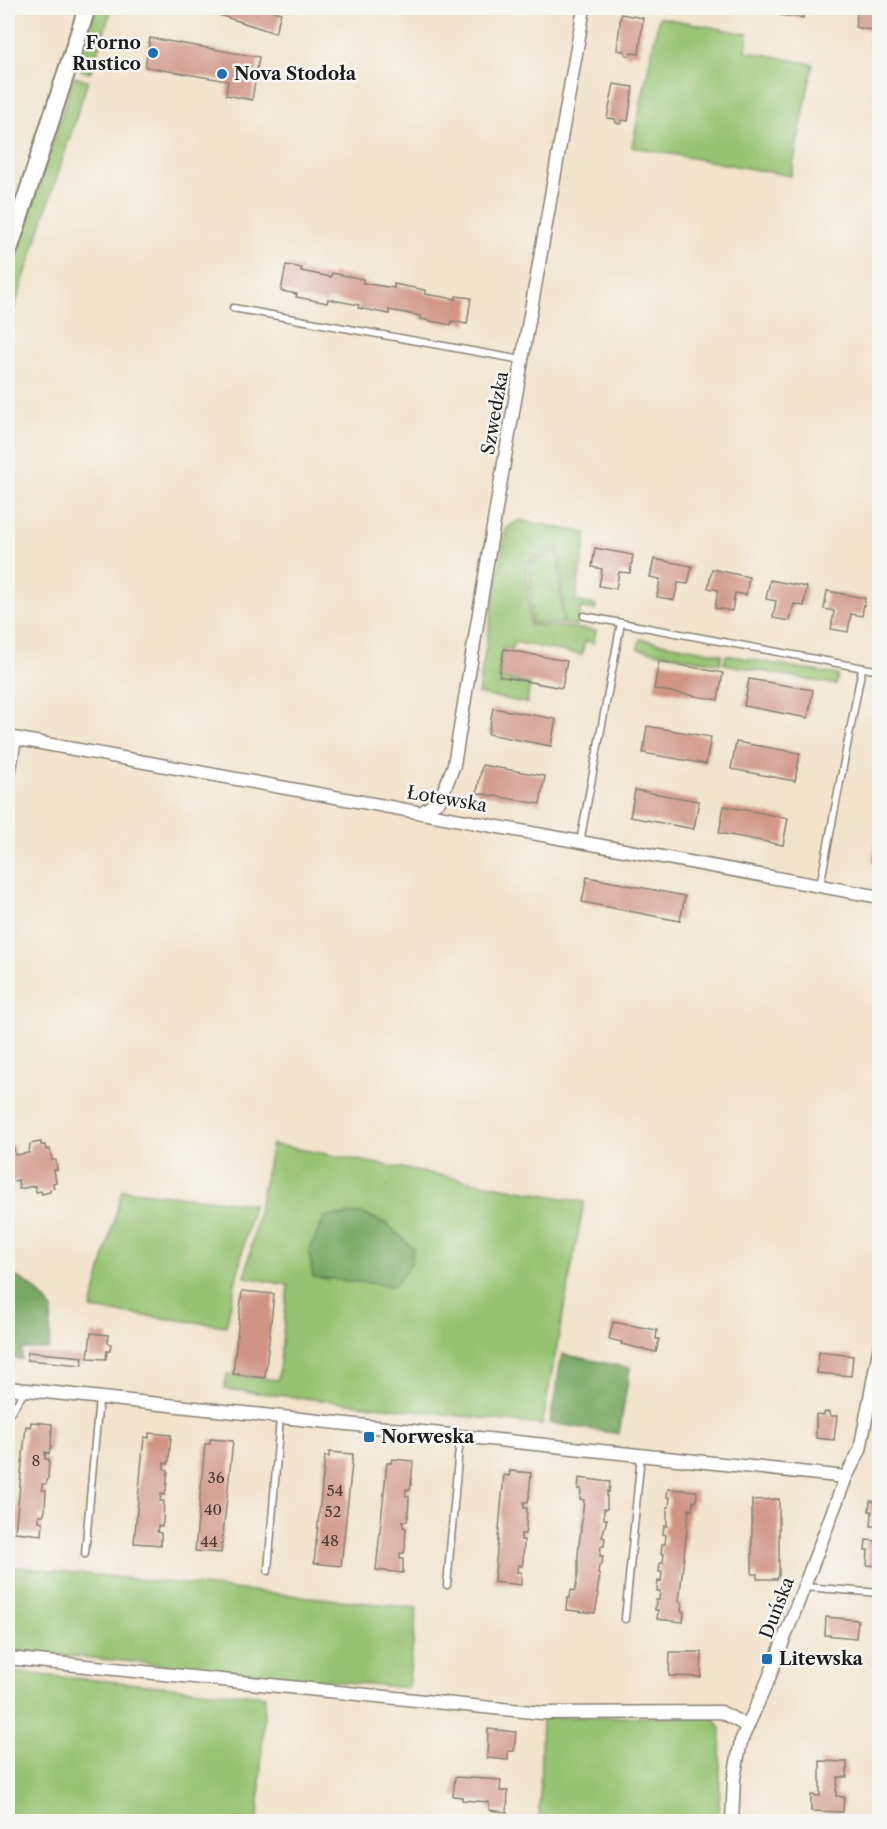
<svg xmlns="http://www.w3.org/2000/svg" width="887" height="1829" font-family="'Libre Caslon Text',serif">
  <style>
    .green { fill: #96c371; stroke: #597046; stroke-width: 1.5 }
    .forest { fill: #78a963; stroke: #4a6240; stroke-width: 1.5 }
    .building { fill: #d09485 }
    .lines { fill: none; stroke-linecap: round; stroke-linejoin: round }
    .lane-casing { stroke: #878074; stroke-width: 9 }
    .street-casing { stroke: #878074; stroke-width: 15 }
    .secondary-casing { stroke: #878074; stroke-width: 20 }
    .lane { stroke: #fff; stroke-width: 6 }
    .street { stroke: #fff; stroke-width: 12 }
    .secondary { stroke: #fff; stroke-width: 16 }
    .poi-dot { fill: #1f6fb2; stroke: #f6f6f2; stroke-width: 2 }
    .labels { text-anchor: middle; stroke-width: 5; stroke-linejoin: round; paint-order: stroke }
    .number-label { font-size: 15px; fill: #493a36 }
    .poi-label { font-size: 18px; font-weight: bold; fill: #1c1c1c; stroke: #f6f6f2; text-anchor: start }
    .street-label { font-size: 18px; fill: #1c1c1c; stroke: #f6f6f2 }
  </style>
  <rect width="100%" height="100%" fill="#f6f6f2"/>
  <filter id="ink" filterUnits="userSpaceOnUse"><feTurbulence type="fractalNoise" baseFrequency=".0167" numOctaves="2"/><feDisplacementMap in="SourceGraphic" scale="12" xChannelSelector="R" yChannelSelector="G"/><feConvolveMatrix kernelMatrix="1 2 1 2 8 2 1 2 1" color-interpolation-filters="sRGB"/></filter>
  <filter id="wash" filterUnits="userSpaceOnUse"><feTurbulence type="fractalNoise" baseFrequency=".008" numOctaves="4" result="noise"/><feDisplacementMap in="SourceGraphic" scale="24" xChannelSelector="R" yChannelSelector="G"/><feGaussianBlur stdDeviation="1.35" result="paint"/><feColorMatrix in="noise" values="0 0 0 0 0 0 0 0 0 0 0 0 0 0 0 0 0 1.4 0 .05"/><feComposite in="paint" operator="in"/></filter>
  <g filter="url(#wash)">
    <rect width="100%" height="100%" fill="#f2e3cb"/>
    <path class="green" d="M 96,8 L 112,8 L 90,73 L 81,70 L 77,65 Z
      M 659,17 L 748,34 L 746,51 L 813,64 L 791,176 L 632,147 Z
      M 74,77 L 87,80 L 87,84 L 8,328 L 8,277 Z
      M 519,520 L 587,533 L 575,601 L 596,605 L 595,610 L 581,608 L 577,625 L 564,624 L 560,546 L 526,563 L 530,625 L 577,628 L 596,631 L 594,643 L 585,641 L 582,655 L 514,642 L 512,649 L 503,648 L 498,677 L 530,684 L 527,703 L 478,694 L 506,529 Z
      M 558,550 L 562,624 L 532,623 L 530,564 Z
      M 640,639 L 722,654 L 720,664 L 638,649 Z
      M 726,655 L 838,675 L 836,685 L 724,664 Z
      M 272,1144 L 584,1202 L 542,1425 L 224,1389 L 227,1374 L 278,1380 L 288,1285 L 245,1277 Z
      M 122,1190 L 253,1204 L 226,1326 L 91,1309 Z
      M 8,1566 L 417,1608 L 408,1688 L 8,1650 Z
      M 10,1672 L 265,1696 L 258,1821 L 8,1821 L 8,1700 Z
      M 542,1717 L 709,1717 L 715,1719 L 721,1729 L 719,1821 L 539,1822 Z"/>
    <path class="forest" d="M 362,1213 L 387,1224 L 413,1248 L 411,1263 L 394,1286 L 313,1277 L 309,1251 L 325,1217 Z
      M 8,1274 C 27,1279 39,1293 52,1308 L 49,1349 L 22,1349 L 22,1359 L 8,1358 Z
      M 562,1354 L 630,1368 L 619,1434 L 550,1423 Z"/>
    <g id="blocks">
      <path class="building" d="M 198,8 L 268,8 L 267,9 L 281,13 L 275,33 Z
        M 782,8 L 805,8 L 803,18 L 781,15 Z
        M 858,8 L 879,8 L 879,47 L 873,46 L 876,31 L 855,27 Z
        M 621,14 L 643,18 L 639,54 L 632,53 L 629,56 L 626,55 L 624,51 L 617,50 Z
        M 150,38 L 259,57 L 252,100 L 226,95 L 228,81 L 145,67 Z
        M 614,84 L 633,87 L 628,121 L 623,120 L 620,124 L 616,123 L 615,119 L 607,118 Z
        M 286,265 L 302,268 L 301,271 L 331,277 L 332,273 L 363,279 L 363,283 L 394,288 L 394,284 L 425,290 L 425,294 L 456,299 L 456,296 L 471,298 L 467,324 L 452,321 L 451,325 L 420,319 L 421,316 L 389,310 L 389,314 L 358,308 L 359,305 L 328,299 L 327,303 L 296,297 L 297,294 L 281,291 Z
        M 595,548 L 633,555 L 630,573 L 619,572 L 616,589 L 599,586 L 602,569 L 592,567 Z
        M 654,559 L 692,566 L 688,584 L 678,583 L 674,600 L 657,597 L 660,579 L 650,577 Z
        M 712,569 L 749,577 L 746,595 L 735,593 L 732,611 L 715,608 L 718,590 L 708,588 Z
        M 770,580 L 807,587 L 804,606 L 794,604 L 790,621 L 773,618 L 776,601 L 766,599 Z
        M 827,591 L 865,598 L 862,616 L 851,614 L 848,632 L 831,629 L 834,611 L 824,609 Z
        M 504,649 L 567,661 L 562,688 L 499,676 Z
        M 659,661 L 723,673 L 718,700 L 654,689 Z
        M 749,679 L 813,690 L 808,718 L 744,706 Z
        M 493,708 L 556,719 L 551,746 L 488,734 Z
        M 647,726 L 711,737 L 706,764 L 643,753 Z
        M 736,742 L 800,753 L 795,781 L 731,769 Z
        M 482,765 L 545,776 L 540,804 L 477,793 Z
        M 635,790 L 699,801 L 694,829 L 630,817 Z
        M 724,806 L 788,818 L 783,845 L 719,833 Z
        M 877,834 L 879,835 L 879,863 L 872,862 Z
        M 587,877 L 685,896 L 680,921 L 582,902 Z
        M 41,1142 L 41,1145 L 45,1145 L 46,1150 L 50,1149 L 52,1160 L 56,1160 L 57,1170 L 54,1170 L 56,1182 L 53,1183 L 54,1188 L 50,1189 L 50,1192 L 42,1194 L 41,1191 L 36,1192 L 35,1186 L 19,1189 L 18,1180 L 10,1182 L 11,1190 L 8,1191 L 8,1146 L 13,1145 L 15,1155 L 29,1153 L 30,1144 Z
        M 242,1291 L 274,1294 L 265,1378 L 233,1374 Z
        M 613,1322 L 657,1330 L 656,1339 L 659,1339 L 656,1352 L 621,1344 L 622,1342 L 609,1339 Z
        M 91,1333 L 108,1335 L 108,1343 L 111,1344 L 110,1351 L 107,1351 L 106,1359 L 88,1358 Z
        M 28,1352 L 83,1357 L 82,1365 L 27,1360 Z
        M 819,1352 L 853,1356 L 851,1376 L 817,1373 Z
        M 825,1412 L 829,1412 L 830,1416 L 837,1416 L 834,1440 L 816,1438 L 816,1414 L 823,1415 Z
        M 31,1422 L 52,1424 L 51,1448 L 49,1453 L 45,1452 L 45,1459 L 49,1459 L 48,1479 L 46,1484 L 42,1484 L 42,1490 L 46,1490 L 45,1511 L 43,1515 L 39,1515 L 39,1521 L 43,1522 L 42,1535 L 15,1532 L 26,1426 L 30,1427 Z
        M 149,1433 L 171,1435 L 169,1459 L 168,1464 L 164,1463 L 164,1469 L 168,1470 L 166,1490 L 165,1495 L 161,1494 L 160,1501 L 164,1501 L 163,1522 L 162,1526 L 158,1526 L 157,1532 L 161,1533 L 161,1545 L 134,1543 L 144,1437 L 149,1438 Z
        M 210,1439 L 233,1441 L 221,1553 L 195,1551 L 205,1444 L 210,1444 Z
        M 329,1452 L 353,1454 L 341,1566 L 314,1563 L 325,1456 L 329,1457 Z
        M 392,1459 L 413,1461 L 411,1485 L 410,1490 L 406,1489 L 406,1496 L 409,1496 L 408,1517 L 407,1521 L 403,1521 L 403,1527 L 406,1528 L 405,1549 L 404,1553 L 400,1553 L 400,1559 L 403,1559 L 403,1573 L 376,1570 L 387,1463 L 391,1463 Z
        M 510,1471 L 531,1473 L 529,1497 L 528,1502 L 524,1502 L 524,1508 L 527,1508 L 526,1529 L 525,1534 L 521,1534 L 521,1540 L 524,1540 L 523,1561 L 522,1566 L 518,1565 L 517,1572 L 521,1572 L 521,1585 L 494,1582 L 504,1475 L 509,1476 Z
        M 579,1478 L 610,1482 L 609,1492 L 607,1491 L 607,1509 L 604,1509 L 604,1519 L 607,1519 L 602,1537 L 605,1538 L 604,1546 L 601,1546 L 600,1556 L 603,1556 L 602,1565 L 599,1565 L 598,1574 L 600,1575 L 597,1593 L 599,1593 L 595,1613 L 566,1610 L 567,1598 L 570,1598 L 571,1590 L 575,1591 L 578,1574 L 578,1555 L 584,1500 L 580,1499 L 581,1489 L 578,1489 Z
        M 668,1489 L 697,1491 L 696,1502 L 693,1501 L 692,1510 L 689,1509 L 685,1547 L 679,1602 L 682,1603 L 681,1611 L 684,1612 L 683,1622 L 657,1619 L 658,1610 L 655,1610 L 656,1600 L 659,1600 L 660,1591 L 657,1591 L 658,1581 L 661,1582 L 662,1572 L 659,1572 L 660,1563 L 663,1563 L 664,1554 L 661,1554 L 662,1544 L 665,1544 L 666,1535 L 663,1534 L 664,1526 L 667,1526 L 667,1507 L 669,1507 L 670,1497 L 667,1497 Z
        M 779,1499 L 779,1575 L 777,1579 L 757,1579 L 757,1574 L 752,1574 L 752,1500 Z
        M 870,1501 L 879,1502 L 879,1526 L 871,1526 L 872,1511 L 869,1511 Z
        M 866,1540 L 876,1541 L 876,1544 L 879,1544 L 879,1566 L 867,1565 L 868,1550 L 865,1550 Z
        M 826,1617 L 858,1620 L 856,1638 L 825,1635 Z
        M 670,1652 L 702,1652 L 701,1677 L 669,1676 Z
        M 488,1729 L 516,1732 L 514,1751 L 508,1751 L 508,1760 L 487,1758 Z
        M 820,1761 L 847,1762 L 847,1777 L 838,1777 L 836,1791 L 836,1796 L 844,1797 L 843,1812 L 811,1811 L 811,1795 L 820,1796 Z
        M 455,1777 L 501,1780 L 500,1791 L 508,1791 L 507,1812 L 489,1810 L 489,1802 L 462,1800 L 462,1797 L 453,1796 Z"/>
    </g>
  </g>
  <g filter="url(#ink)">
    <use href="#blocks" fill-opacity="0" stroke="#878074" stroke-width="1.5"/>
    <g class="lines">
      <defs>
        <path id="lane" d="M 233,308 L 522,360
          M 584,616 L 880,671
          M 10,787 L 18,739
          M 8,802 L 10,787 L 8,787
          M 580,842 L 621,623
          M 820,886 L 862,668
          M 8,1416 L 26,1390
          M 85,1554 L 99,1398
          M 268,1571 L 280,1417
          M 447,1585 L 460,1436
          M 805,1587 L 880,1593
          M 625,1619 L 641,1455"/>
        <path id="street" d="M 8,737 L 880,897
          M 421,813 L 440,800 L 454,765 L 498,497 L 584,8
          M 8,1388 L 846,1477
          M 8,1658 L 542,1713 L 721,1712 L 747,1726
          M 732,1822 L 734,1778 L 741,1741 L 769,1678 L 846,1477 L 860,1450 L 880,1345"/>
        <path id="secondary" d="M 8,253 L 87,8"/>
      </defs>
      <use href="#lane" class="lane-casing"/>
      <use href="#street" class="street-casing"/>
      <use href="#secondary" class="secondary-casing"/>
      <use href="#lane" class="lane"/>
      <use href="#street" class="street"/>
      <use href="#secondary" class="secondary"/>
    </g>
  </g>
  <g class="poi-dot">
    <circle cx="153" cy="53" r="6"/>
    <circle cx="222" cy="74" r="6"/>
    <rect x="363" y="1431" width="12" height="12" rx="3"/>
    <rect x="761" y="1653" width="12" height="12" rx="3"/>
  </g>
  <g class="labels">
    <g class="number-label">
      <text x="36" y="1466">8</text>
      <text x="216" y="1483">36</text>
      <text x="335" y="1496">54</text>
      <text x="213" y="1515">40</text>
      <text x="333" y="1517">52</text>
      <text x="330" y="1546">48</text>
      <text x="209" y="1547">44</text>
    </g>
    <g class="poi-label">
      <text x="141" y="49" text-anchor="end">Forno<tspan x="141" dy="21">Rustico</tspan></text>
      <text x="234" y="80">Nova Stodoła</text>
      <text x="381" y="1443">Norweska</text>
      <text x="779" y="1665">Litewska</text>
    </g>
    <g class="street-label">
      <text transform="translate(495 413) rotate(-80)" y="6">Szwedzka</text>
      <text transform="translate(447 799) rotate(10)" y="6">Łotewska</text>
      <text transform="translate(777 1608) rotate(-69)" y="6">Duńska</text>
    </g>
  </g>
  <rect width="887" height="1829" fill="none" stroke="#f6f6f2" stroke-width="30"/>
</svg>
